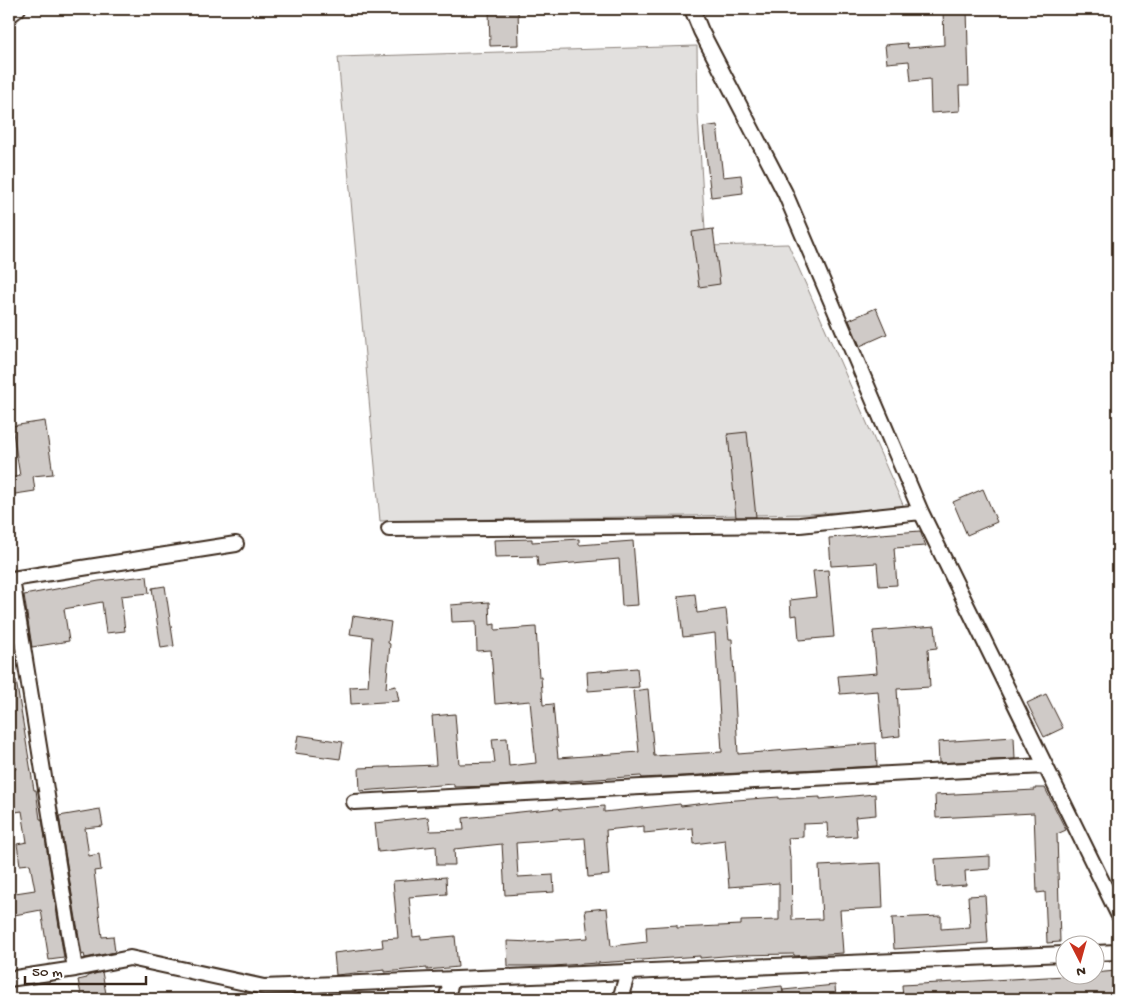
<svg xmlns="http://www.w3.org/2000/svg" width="1127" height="1008" font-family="'Gochi Hand',sans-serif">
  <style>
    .green { fill: #e2e0de; stroke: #8e857e }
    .building { fill: #cfcac7; stroke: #3b2a1e }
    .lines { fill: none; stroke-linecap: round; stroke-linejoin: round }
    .street-casing { stroke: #3b2a1e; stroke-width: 18 }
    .street { stroke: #fff; stroke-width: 14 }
  </style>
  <rect width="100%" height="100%" fill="#fff"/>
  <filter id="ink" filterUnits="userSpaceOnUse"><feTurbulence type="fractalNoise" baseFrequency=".02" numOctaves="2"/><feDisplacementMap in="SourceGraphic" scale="10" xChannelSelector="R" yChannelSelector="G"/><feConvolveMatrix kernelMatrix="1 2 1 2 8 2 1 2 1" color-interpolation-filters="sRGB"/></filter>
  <g filter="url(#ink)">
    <path class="green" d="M 697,46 L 698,116 L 706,246 L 788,244 L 904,507 L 810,514 L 380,521 L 338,57 Z"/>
    <path class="building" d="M 489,9 L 518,9 L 519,45 L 490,46 Z
      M 943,9 L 967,9 L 969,86 L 959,86 L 960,111 L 931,113 L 930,79 L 911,81 L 909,61 L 887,63 L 885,45 L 907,43 L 908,48 L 944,45 Z
      M 717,125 L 723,177 L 741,175 L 743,193 L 711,197 L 703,127 Z
      M 713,229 L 720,284 L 699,287 L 692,232 Z
      M 876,308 L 887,334 L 860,346 L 849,320 Z
      M 45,421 L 53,474 L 33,476 L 35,491 L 9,495 L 9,478 L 20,476 L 12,426 Z
      M 747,432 L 756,517 L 736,517 L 728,434 Z
      M 983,489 L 997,522 L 967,535 L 953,502 Z
      M 920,531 L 926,546 L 894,548 L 897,585 L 879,586 L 877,563 L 831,566 L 829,538 Z
      M 532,539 L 532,542 L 579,539 L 579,545 L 633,541 L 638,605 L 622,606 L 619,559 L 538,566 L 537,556 L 495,557 L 494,540 Z
      M 828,570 L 834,637 L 799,640 L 797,615 L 791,616 L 790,600 L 816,597 L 813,571 Z
      M 147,576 L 149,593 L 121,596 L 125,631 L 106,633 L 102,602 L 64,609 L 69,641 L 32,647 L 24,595 L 99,581 Z
      M 165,586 L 174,646 L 161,648 L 152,588 Z
      M 695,594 L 697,613 L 726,609 L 729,639 L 732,639 L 738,754 L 876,743 L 877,766 L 642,778 L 641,776 L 497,786 L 454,787 L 454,784 L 360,791 L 359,768 L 436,765 L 432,716 L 455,714 L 459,764 L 495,763 L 492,739 L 507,738 L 509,766 L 536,763 L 530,701 L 495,704 L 491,650 L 477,651 L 476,621 L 452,622 L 451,605 L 489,602 L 490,625 L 495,624 L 495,630 L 536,627 L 539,677 L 541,677 L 543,705 L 553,704 L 558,758 L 639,752 L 633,691 L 648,689 L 654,756 L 722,752 L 715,633 L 683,637 L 678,596 Z
      M 353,616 L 391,622 L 388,643 L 390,644 L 386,688 L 396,686 L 399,701 L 351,704 L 350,687 L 368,686 L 372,637 L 350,634 Z
      M 935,626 L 937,648 L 928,649 L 930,687 L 897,689 L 900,736 L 882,738 L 878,691 L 840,694 L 838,676 L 877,673 L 873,631 Z
      M 637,668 L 639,687 L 588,691 L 587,672 Z
      M 9,680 L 16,680 L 34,790 L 36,790 L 40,819 L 42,819 L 64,958 L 49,960 L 41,910 L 9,916 L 9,894 L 35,890 L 30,864 L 20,865 L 17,844 L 27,842 L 22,811 L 9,813 L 9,771 L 16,769 L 9,726 Z
      M 1046,694 L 1063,728 L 1044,737 L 1027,703 Z
      M 298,735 L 343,742 L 340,759 L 295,753 Z
      M 1014,737 L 1015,759 L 939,763 L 938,742 Z
      M 1035,788 L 1045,788 L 1066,830 L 1057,834 L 1060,942 L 1047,943 L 1045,892 L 1037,893 L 1034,813 L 936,818 L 935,795 L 1035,790 Z
      M 875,794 L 876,815 L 855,817 L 857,836 L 828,838 L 827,823 L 803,824 L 803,837 L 788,838 L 790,857 L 791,857 L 792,920 L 822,919 L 819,866 L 881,863 L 883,908 L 840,910 L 843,953 L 794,956 L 794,954 L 736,955 L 700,958 L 700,956 L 553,966 L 508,966 L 507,941 L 532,942 L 588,938 L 585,910 L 607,908 L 611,946 L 647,942 L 646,927 L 677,925 L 677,928 L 741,925 L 741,921 L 779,920 L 779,883 L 729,887 L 725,840 L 694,844 L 693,828 L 644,833 L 644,826 L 606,830 L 609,875 L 588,877 L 585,838 L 516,843 L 518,877 L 553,875 L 554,892 L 505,895 L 502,844 L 454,849 L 455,865 L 437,865 L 436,846 L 378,852 L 375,823 L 428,817 L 430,831 L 464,830 L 463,818 L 558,808 L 559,810 L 604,806 L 604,812 L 680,804 L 681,806 L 722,801 L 779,797 L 779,799 L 820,797 L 820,799 Z
      M 100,809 L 103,826 L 85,828 L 89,856 L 99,854 L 101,870 L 94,871 L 102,937 L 113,936 L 115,952 L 85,958 L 84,954 L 82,955 L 59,816 Z
      M 990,856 L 990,869 L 965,871 L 966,885 L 937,887 L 935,859 Z
      M 446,877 L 447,894 L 409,897 L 413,937 L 421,936 L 421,939 L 455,936 L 458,967 L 427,970 L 427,968 L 385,972 L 385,970 L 336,975 L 334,953 L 383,947 L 382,939 L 398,938 L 393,881 Z
      M 985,895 L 988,943 L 894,949 L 892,918 L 941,916 L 941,929 L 970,927 L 968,896 Z
      M 1116,971 L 1118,999 L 1102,999 L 1102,998 L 1083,999 L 903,999 L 902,985 L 1065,976 L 1094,976 L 1094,973 Z
      M 102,972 L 107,999 L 82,999 L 78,980 L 87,978 L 87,976 Z
      M 835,985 L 836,999 L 744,999 L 743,990 L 782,986 L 783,993 L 783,990 Z"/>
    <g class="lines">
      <defs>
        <path id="street" d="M 692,9 L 701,31 L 785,193 L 921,512 L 1118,914
          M 9,16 L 18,9
          M 389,529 L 800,525 L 921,512
          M 12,579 L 236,544
          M 9,580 L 12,579 L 75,969 L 130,958 L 264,987 L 1064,954
          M 354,802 L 1045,766
          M 1094,953 L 1118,952
          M 9,979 L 75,969
          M 446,999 L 452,980
          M 620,999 L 628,972"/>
      </defs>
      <use href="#street" class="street-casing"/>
      <use href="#street" class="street"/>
    </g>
  </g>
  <rect width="1127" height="1008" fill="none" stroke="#fff" stroke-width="30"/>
  <rect x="15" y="15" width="1097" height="978" fill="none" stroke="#3b2a1e" stroke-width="2" filter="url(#ink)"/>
  <g transform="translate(1080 960) rotate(174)"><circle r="24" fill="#ffffff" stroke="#b1aaa5"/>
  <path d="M0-4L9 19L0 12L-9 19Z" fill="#c8321e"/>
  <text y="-8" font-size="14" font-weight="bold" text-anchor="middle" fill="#3b2a1e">N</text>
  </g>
  <path d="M25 976v8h121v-8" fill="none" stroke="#3b2a1e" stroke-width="2.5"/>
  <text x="32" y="976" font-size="15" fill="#3b2a1e" stroke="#ffffff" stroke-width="4" paint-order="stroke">50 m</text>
</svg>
